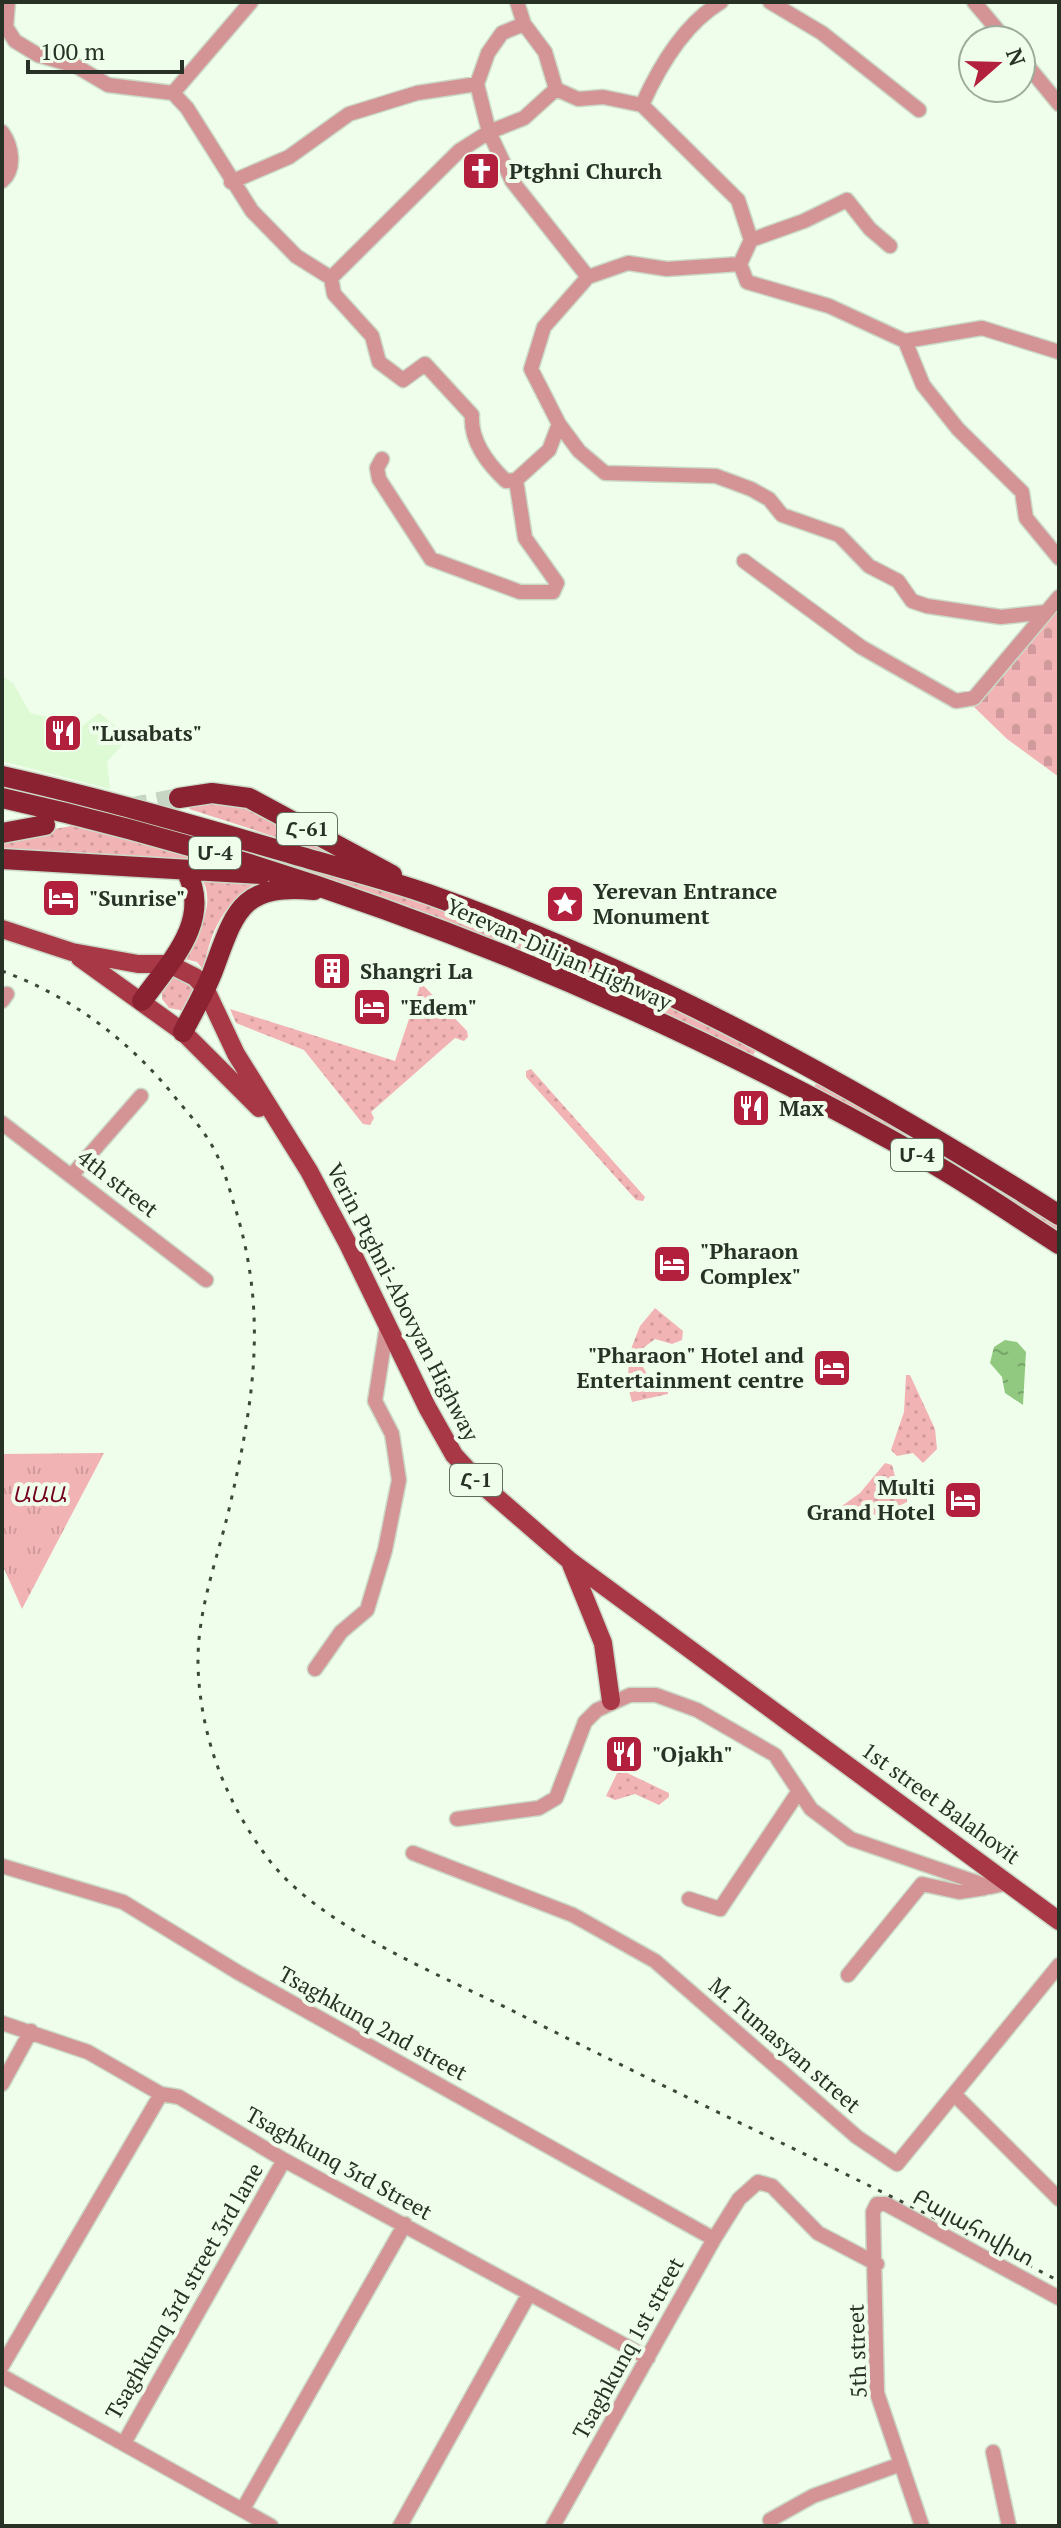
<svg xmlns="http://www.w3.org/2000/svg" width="1061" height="2528" font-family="'PT Serif','Noto Sans Armenian',serif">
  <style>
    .built { fill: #ddfad4 }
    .grass { fill: url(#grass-dots) }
    .cemetery { fill: url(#cemetery-stones) }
    .park { fill: url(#park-tufts) }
    .water { fill: url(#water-ripples) }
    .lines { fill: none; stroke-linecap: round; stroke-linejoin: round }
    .highway-tunnel { stroke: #c7d5c3; stroke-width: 20; stroke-dasharray: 20 10; stroke-linecap: butt }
    .minor-casing { stroke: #cbd9c7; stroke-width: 17 }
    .major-casing { stroke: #cbd9c7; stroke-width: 21 }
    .highway-casing { stroke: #cbd9c7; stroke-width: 23 }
    .minor { stroke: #d49496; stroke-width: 14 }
    .major { stroke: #a93847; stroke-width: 18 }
    .highway { stroke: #8a2232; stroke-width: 20 }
    .rail { stroke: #3c473a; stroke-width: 3; stroke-dasharray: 4 8; stroke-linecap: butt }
    .labels { text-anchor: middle; stroke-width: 8; stroke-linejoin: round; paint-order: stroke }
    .shield { fill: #effeeb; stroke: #636e60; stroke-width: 2 }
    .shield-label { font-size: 20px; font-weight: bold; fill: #273125 }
    .poi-label { font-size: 22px; font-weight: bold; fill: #273125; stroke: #effeeb; text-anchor: start }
    .street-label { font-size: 22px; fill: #273125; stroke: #effeeb }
    .park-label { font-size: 22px; font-style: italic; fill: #750020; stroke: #effeeb }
  </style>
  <defs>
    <pattern id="grass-dots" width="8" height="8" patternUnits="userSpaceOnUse" patternTransform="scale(2)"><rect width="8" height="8" fill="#f2b3b5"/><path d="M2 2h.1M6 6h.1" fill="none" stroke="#d09a9c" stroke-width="1.8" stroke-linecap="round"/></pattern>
    <pattern id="cemetery-stones" width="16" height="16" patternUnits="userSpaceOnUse" patternTransform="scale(2)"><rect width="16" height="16" fill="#f2b3b5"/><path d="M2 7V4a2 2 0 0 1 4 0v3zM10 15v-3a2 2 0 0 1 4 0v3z" fill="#d09a9c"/></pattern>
    <pattern id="park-tufts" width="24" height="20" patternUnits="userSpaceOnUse" patternTransform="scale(2)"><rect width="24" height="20" fill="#f2b3b5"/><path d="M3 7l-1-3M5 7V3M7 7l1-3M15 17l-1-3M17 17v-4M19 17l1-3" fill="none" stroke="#d09a9c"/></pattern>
    <pattern id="water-ripples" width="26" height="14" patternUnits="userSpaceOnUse" patternTransform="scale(2)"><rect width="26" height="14" fill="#92c981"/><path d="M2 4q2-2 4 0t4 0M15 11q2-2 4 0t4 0" fill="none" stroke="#77a469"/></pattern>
  </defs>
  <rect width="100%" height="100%" fill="#effeeb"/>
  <path class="built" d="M 2,676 L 13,683 L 30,713 L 66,721 L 77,730 L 99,713 L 129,737 L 107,762 L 110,789 L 2,761 Z"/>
  <path class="grass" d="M 2,782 C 111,812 222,840 330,872 C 476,916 621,979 756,1050 L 752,1057 C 606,987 458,918 302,871 C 203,842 102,818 2,791 Z
    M 195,802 L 244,806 L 363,865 L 189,809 Z
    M 77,825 L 122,834 L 233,869 L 2,855 L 2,838 Z
    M 201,877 L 256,883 C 224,902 208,935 204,971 L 197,962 L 181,958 C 197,936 218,904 201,877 Z
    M 172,975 L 198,987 L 184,1011 L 169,1008 L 162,999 L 162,988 Z
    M 421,983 L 467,1031 L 468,1037 L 464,1041 L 455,1038 L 371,1112 L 374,1118 L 370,1125 L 363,1124 L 304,1050 L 236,1023 L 230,1009 L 395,1061 Z
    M 531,1069 L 645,1197 L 643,1201 L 636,1200 L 526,1077 L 526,1071 Z
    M 817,1081 L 1059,1225 L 1059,1235 L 813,1090 Z
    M 655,1308 L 683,1331 L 682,1340 L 672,1344 L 655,1339 L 638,1352 L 631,1349 L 640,1326 Z
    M 630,1354 L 637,1356 L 648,1376 L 667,1380 L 668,1394 L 632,1402 L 627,1383 Z
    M 906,1375 L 910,1375 L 935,1429 L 937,1449 L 923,1463 L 913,1453 L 897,1456 L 891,1450 L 904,1412 Z
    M 885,1463 L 892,1465 L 895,1476 L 906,1485 L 907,1502 L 885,1513 L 824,1523 L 824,1519 L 860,1493 Z
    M 619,1769 L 669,1793 L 669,1797 L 659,1805 L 635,1794 L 615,1800 L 606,1796 Z"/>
  <path class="cemetery" d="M 1059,604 L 1059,777 L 1007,739 L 974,707 Z"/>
  <path class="park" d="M 104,1453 L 22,1609 L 2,1564 L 2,1454 Z"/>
  <path class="water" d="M 1005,1340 L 1017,1342 L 1026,1352 L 1023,1405 L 1005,1393 L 1002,1377 L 990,1363 L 994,1347 Z"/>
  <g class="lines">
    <path class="highway-tunnel" d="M 128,808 L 179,798"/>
    <defs>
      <path id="minor" d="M 8,2 L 6,27 L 15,41 L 38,55 L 76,66 L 108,85 L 173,93 L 187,108 L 252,211 L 296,256 L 331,278 L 459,151 L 489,132 L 524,118 L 556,89
        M 517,2 L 524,24 L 545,52 L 556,89 L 578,99 L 603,97 L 642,105 L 738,200 L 751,240 L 740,264 L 747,282 L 829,306 L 905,341
        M 770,2 L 822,33 L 919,110
        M 974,2 L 1006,40
        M 524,24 L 502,33 L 488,53 L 477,84 L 489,132 L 512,181 L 588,277
        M 1021,58 L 1059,104
        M 173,93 L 251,2
        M 642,105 C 659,67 684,24 721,2
        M 2,132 C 12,146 16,169 2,181
        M 231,182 L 289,157 L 349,114 L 417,93 L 477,84
        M 751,240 L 804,221 L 847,200 L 870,229 L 890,246
        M 331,278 L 334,294 L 372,336 L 379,362 L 403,380 L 425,364 L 472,415 C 470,442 488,464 506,481 L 516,480 L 549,450 L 559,424 L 531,369 L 544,327 L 588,277 L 628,263 L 667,269 L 740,264
        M 905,341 L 923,385 L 958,429 L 1022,492 L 1026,518 L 1059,558
        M 905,341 L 982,328 L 1059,352
        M 559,424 L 579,451 L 605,473 L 716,476 L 751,489 L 769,499 L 782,515 L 839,535 L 869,566 L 898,581 L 912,601 L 927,606 L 1001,617 L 1046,612
        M 382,459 L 377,468 L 379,479 L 431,559 L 520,592 L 553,592 L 557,583 L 525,538 L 516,480
        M 744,561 L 861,647 L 956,701 L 974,698 L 1059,597
        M 2,1001 L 7,994
        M 2,1123 L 206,1280
        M 72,1175 L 141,1096
        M 315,1669 L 341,1632 L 367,1610 L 385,1550 L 399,1480 L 392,1434 L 375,1401 L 387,1325
        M 457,1819 L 539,1808 L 556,1798 L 585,1722 L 597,1710 L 630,1695 L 656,1695 L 697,1710 L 775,1755 L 811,1809 L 851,1839 L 990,1887 L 1009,1883
        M 413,1853 L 573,1915 L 655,1961 L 857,2137 L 897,2164 L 1059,1965
        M 2,1866 L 123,1902 L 239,1973 L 714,2239
        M 689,1899 L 720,1909 L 799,1791
        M 848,1975 L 922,1884 L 959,1892 L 985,1888
        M 2,2023 L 88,2052 L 161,2094 L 179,2097 L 284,2160 L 648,2358
        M 2,2084 L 31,2031
        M 954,2094 L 1059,2199
        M 2,2366 L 161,2094
        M 2,2376 L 271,2526
        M 124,2443 L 284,2160
        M 993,2452 L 1009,2526
        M 243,2509 L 405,2224
        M 770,2520 L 813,2496 L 901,2464
        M 400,2526 L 529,2294
        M 553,2526 L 714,2239 L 739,2199 L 758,2182 L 772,2186 L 818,2233 L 877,2264
        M 922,2526 L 877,2393 L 873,2212 L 877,2204 L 886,2204 L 1059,2298"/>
      <path id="major" d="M 2,929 L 72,952 L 138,964 L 169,964 L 195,977 L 205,988 L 236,1054 L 309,1171 L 348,1244 L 427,1407 L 454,1455 L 480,1483 L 570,1561 L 1059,1921
        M 80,958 L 183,1032 L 259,1108
        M 571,1564 L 603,1643 L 611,1701"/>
      <path id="highway" d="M 2,776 C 99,798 193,825 289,853 C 335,867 383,878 428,894 C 650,972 861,1090 1059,1215
        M 2,798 C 329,871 641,997 932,1163 C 975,1188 1017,1217 1059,1244
        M 179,798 L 212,793 L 249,798 L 392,875
        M 2,833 L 45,825
        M 2,859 L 261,874
        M 142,1001 C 170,962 213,920 186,871
        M 183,1032 C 193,1012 205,992 213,971 C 235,912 240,883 314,890"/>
    </defs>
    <use href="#minor" class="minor-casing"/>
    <use href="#major" class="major-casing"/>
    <use href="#highway" class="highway-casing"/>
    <use href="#minor" class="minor"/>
    <use href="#major" class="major"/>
    <use href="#highway" class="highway"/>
    <path class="rail" d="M 2,971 C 71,996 133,1043 178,1101 C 188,1113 199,1125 208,1139 C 220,1157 227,1180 233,1201 C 268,1309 255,1396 230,1505 C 218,1558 197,1609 198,1665 C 200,1734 224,1798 264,1853 C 314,1926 444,1976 523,2016 C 701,2106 882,2189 1059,2281"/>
  </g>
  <defs>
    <symbol id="church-square" viewBox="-11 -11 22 22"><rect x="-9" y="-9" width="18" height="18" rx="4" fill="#b3203d" stroke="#effeeb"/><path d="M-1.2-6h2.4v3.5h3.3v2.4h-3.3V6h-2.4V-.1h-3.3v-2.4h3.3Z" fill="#fff"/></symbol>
    <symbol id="restaurant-square" viewBox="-11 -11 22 22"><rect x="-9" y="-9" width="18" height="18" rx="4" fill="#b3203d" stroke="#effeeb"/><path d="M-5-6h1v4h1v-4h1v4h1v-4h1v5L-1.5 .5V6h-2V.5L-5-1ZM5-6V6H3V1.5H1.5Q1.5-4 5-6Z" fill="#fff"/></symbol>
    <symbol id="hotel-square" viewBox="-11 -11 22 22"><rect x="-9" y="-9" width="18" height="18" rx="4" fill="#b3203d" stroke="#effeeb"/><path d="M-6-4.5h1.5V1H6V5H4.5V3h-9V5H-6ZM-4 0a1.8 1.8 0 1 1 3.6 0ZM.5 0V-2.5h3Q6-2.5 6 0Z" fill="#fff"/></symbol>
    <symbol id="sight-square" viewBox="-11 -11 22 22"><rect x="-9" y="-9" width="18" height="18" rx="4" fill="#b3203d" stroke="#effeeb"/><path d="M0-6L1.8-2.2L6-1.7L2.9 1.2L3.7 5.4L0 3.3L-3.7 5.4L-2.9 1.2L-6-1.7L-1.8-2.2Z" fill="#fff"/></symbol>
    <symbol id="building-square" viewBox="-11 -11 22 22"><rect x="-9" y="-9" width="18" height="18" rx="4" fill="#b3203d" stroke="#effeeb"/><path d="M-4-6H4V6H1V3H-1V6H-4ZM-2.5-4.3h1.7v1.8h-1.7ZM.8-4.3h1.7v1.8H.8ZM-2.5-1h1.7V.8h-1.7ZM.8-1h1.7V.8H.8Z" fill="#fff"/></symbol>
  </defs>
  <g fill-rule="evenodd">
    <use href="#church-square" x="459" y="149" width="44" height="44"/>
    <use href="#restaurant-square" x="41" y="711" width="44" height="44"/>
    <use href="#hotel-square" x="39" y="876" width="44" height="44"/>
    <use href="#sight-square" x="543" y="882" width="44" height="44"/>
    <use href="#building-square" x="310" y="949" width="44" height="44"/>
    <use href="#hotel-square" x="350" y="985" width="44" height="44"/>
    <use href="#restaurant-square" x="729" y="1086" width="44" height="44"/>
    <use href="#hotel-square" x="650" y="1242" width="44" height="44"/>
    <use href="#hotel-square" x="810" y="1346" width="44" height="44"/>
    <use href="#hotel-square" x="941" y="1478" width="44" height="44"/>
    <use href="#restaurant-square" x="602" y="1732" width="44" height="44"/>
  </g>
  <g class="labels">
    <g class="shield">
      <rect x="277" y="813" width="60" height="32" rx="6"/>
      <rect x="189" y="837" width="52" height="32" rx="6"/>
      <rect x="891" y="1139" width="52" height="32" rx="6"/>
      <rect x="450" y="1464" width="52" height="32" rx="6"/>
    </g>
    <g class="shield-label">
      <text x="307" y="836">Հ-61</text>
      <text x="215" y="860">Մ-4</text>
      <text x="917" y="1162">Մ-4</text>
      <text x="476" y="1487">Հ-1</text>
    </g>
    <g class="poi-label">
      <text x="509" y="179">Ptghni Church</text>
      <text x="91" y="741">"Lusabats"</text>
      <text x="593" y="899">Yerevan Entrance<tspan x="593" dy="25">Monument</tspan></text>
      <text x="89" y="906">"Sunrise"</text>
      <text x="360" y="979">Shangri La</text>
      <text x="400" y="1015">"Edem"</text>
      <text x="779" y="1116">Max</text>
      <text x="700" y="1259">"Pharaon<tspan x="700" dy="25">Complex"</tspan></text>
      <text x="804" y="1363" text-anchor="end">"Pharaon" Hotel and<tspan x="804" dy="25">Entertainment centre</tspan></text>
      <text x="935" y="1495" text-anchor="end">Multi<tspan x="935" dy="25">Grand Hotel</tspan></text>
      <text x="652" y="1762">"Ojakh"</text>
    </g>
    <g class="street-label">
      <text transform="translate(559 954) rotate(24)" y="8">Yerevan-Dilijan Highway</text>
      <text transform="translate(118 1183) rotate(38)" y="8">4th street</text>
      <text transform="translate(403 1302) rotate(63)" y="8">Verin Ptghni-Abovyan Highway</text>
      <text transform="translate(941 1803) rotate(36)" y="8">1st street Balahovit</text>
      <text transform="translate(373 2023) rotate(29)" y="8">Tsaghkunq 2nd street</text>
      <text transform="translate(785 2045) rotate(41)" y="8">M. Tumasyan street</text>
      <text transform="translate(339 2163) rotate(29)" y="8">Tsaghkunq 3rd Street</text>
      <text transform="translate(974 2227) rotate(29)" y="8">Բալահովիտ</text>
      <text transform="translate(184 2291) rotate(-60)" y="8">Tsaghkunq 3rd street 3rd lane</text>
      <text transform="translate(628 2348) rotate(-61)" y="8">Tsaghkunq 1st street</text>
      <text transform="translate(857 2351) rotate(-92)" y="8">5th street</text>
    </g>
    <g class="park-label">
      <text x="39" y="1502">ԱԱԱ</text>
    </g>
  </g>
  <rect width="1061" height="2528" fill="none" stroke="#273125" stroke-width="8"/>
  <g transform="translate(997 64) rotate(70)"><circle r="38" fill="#effeeb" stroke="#9fac9c" stroke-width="2"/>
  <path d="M0-6L14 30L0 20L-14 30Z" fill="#b3203d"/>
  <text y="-12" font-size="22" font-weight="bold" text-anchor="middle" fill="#273125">N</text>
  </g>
  <path d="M28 60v12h154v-12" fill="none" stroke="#273125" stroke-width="4"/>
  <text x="40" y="60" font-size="24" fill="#273125" stroke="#effeeb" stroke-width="6" paint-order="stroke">100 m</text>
</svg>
